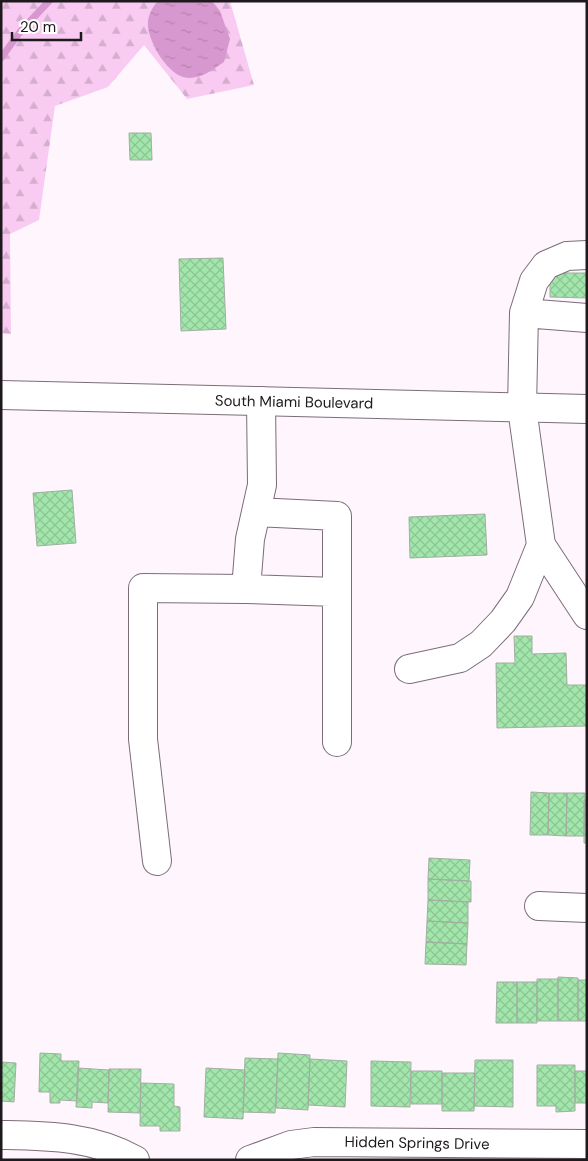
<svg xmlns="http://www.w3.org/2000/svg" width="588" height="1161" font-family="'DM Sans',sans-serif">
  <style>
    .forest { fill: url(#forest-firs) }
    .water { fill: url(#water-ripples) }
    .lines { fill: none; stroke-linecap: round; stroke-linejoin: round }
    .stream { stroke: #d798cf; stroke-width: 7 }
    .building { fill: url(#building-cross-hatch); stroke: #a1aea2 }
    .minor-casing { stroke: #7a6d78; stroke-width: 30 }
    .major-casing { stroke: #7a6d78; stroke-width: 30 }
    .minor { stroke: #fff; stroke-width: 28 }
    .major { stroke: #fff; stroke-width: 28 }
    .labels { text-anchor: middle; stroke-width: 4.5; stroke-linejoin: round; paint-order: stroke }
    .street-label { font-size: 15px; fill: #1e191d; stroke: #fff }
  </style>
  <defs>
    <pattern id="forest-firs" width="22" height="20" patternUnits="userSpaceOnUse" patternTransform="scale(1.25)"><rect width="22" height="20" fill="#f9cbf2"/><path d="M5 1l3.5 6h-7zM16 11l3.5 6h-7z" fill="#d5aecf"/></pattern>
    <pattern id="water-ripples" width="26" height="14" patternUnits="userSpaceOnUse" patternTransform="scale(1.25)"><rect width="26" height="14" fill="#d798cf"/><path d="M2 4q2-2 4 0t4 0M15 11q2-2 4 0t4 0" fill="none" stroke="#b882b1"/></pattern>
    <pattern id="building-cross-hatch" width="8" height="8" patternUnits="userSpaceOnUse" patternTransform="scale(1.25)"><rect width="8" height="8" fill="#a3e6ac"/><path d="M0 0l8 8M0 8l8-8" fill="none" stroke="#8cc594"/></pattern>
  </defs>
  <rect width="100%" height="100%" fill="#fff6fd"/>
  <path class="forest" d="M 1,1 L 230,1 L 254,85 L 187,99 L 144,45 L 108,87 L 55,106 L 39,220 L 10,234 L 11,334 L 1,333 Z"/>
  <path class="water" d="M 158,1 L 212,1 L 220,11 L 230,39 L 224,62 C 213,69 203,78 189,78 C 169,78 149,43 148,26 C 147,17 152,7 158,1 Z"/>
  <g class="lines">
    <path class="stream" d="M 1,58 L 20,32 L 49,1"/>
  </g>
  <path class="building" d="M 129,133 L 151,133 L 152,160 L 130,160 Z
    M 223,258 L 226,329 L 181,331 L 179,259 Z
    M 550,273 L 587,273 L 587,298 L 550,297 Z
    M 72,490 L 76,543 L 37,546 L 33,493 Z
    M 485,514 L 487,555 L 410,558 L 409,517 Z
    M 514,636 L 532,636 L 532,654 L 566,653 L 567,685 L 587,685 L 587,726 L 497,728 L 496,663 L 515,663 Z
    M 531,792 L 549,793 L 548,835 L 530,835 Z
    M 549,793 L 567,793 L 566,836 L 548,835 Z
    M 567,793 L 585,793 L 584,836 L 566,836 Z
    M 584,800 L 587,800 L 587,843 L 584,843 Z
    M 429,858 L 470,860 L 469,881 L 428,879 Z
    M 428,879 L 471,881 L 471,902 L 428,900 Z
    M 428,900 L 468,902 L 468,923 L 427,921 Z
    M 427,921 L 468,923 L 467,944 L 426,942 Z
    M 426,942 L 467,944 L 466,965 L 425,964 Z
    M 558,977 L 578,978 L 578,1021 L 558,1021 Z
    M 537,979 L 558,979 L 558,1021 L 537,1021 Z
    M 578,980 L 587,980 L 587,1021 L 578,1021 Z
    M 497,982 L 517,982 L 517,1023 L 496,1023 Z
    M 517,982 L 537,982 L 537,1023 L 517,1023 Z
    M 40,1053 L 61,1054 L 61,1061 L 79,1061 L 77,1101 L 60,1100 L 60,1103 L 50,1103 L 50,1092 L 39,1092 Z
    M 278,1053 L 310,1055 L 308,1110 L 276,1108 Z
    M 245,1058 L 278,1059 L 275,1113 L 243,1112 Z
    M 310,1059 L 347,1061 L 345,1107 L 308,1105 Z
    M 475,1060 L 513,1060 L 513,1107 L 474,1106 Z
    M 371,1061 L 411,1062 L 410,1107 L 371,1106 Z
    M 1,1062 L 16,1063 L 14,1102 L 1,1101 Z
    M 537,1065 L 575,1065 L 575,1111 L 556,1112 L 556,1106 L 537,1106 Z
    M 78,1068 L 109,1070 L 108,1103 L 92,1102 L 92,1108 L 76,1107 Z
    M 206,1068 L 245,1070 L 243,1119 L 204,1117 Z
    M 109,1069 L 141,1069 L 140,1113 L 108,1112 Z
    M 411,1071 L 442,1071 L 442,1104 L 411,1104 Z
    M 575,1071 L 587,1071 L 587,1103 L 575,1103 Z
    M 442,1073 L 475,1073 L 474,1111 L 442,1111 Z
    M 141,1083 L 174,1084 L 174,1106 L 180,1107 L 180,1131 L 160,1131 L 160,1126 L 140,1126 Z"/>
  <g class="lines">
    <defs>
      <path id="minor" d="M 587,255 L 567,256 L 546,265 L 534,281 L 524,313 L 522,408 L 541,545 L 587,615
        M 524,313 L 587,318
        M 261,401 L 262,485 L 250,539 L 246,589 L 337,592 L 337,742
        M 256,512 L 337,516 L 337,592
        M 409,669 L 460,658 L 481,644 L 503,621 L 520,597 L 541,545
        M 157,861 L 143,739 L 143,588 L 246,589
        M 539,906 L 587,908
        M 1,1135 C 48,1136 93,1136 135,1160
        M 250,1160 L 291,1145 L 314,1142 L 587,1144"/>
      <path id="major" d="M 1,395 L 587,409"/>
    </defs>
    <use href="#minor" class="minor-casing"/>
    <use href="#major" class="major-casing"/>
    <use href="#minor" class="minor"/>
    <use href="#major" class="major"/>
  </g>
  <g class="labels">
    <g class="street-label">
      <text transform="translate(294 402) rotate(1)" y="5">South Miami Boulevard</text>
      <text transform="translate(417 1143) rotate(1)" y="5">Hidden Springs Drive</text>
    </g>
  </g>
  <rect width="588" height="1161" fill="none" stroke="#1e191d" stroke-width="5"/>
  <path d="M12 32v8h69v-8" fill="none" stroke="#1e191d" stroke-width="2.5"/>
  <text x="20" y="32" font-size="15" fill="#1e191d" stroke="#ffffff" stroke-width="4" paint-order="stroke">20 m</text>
</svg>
